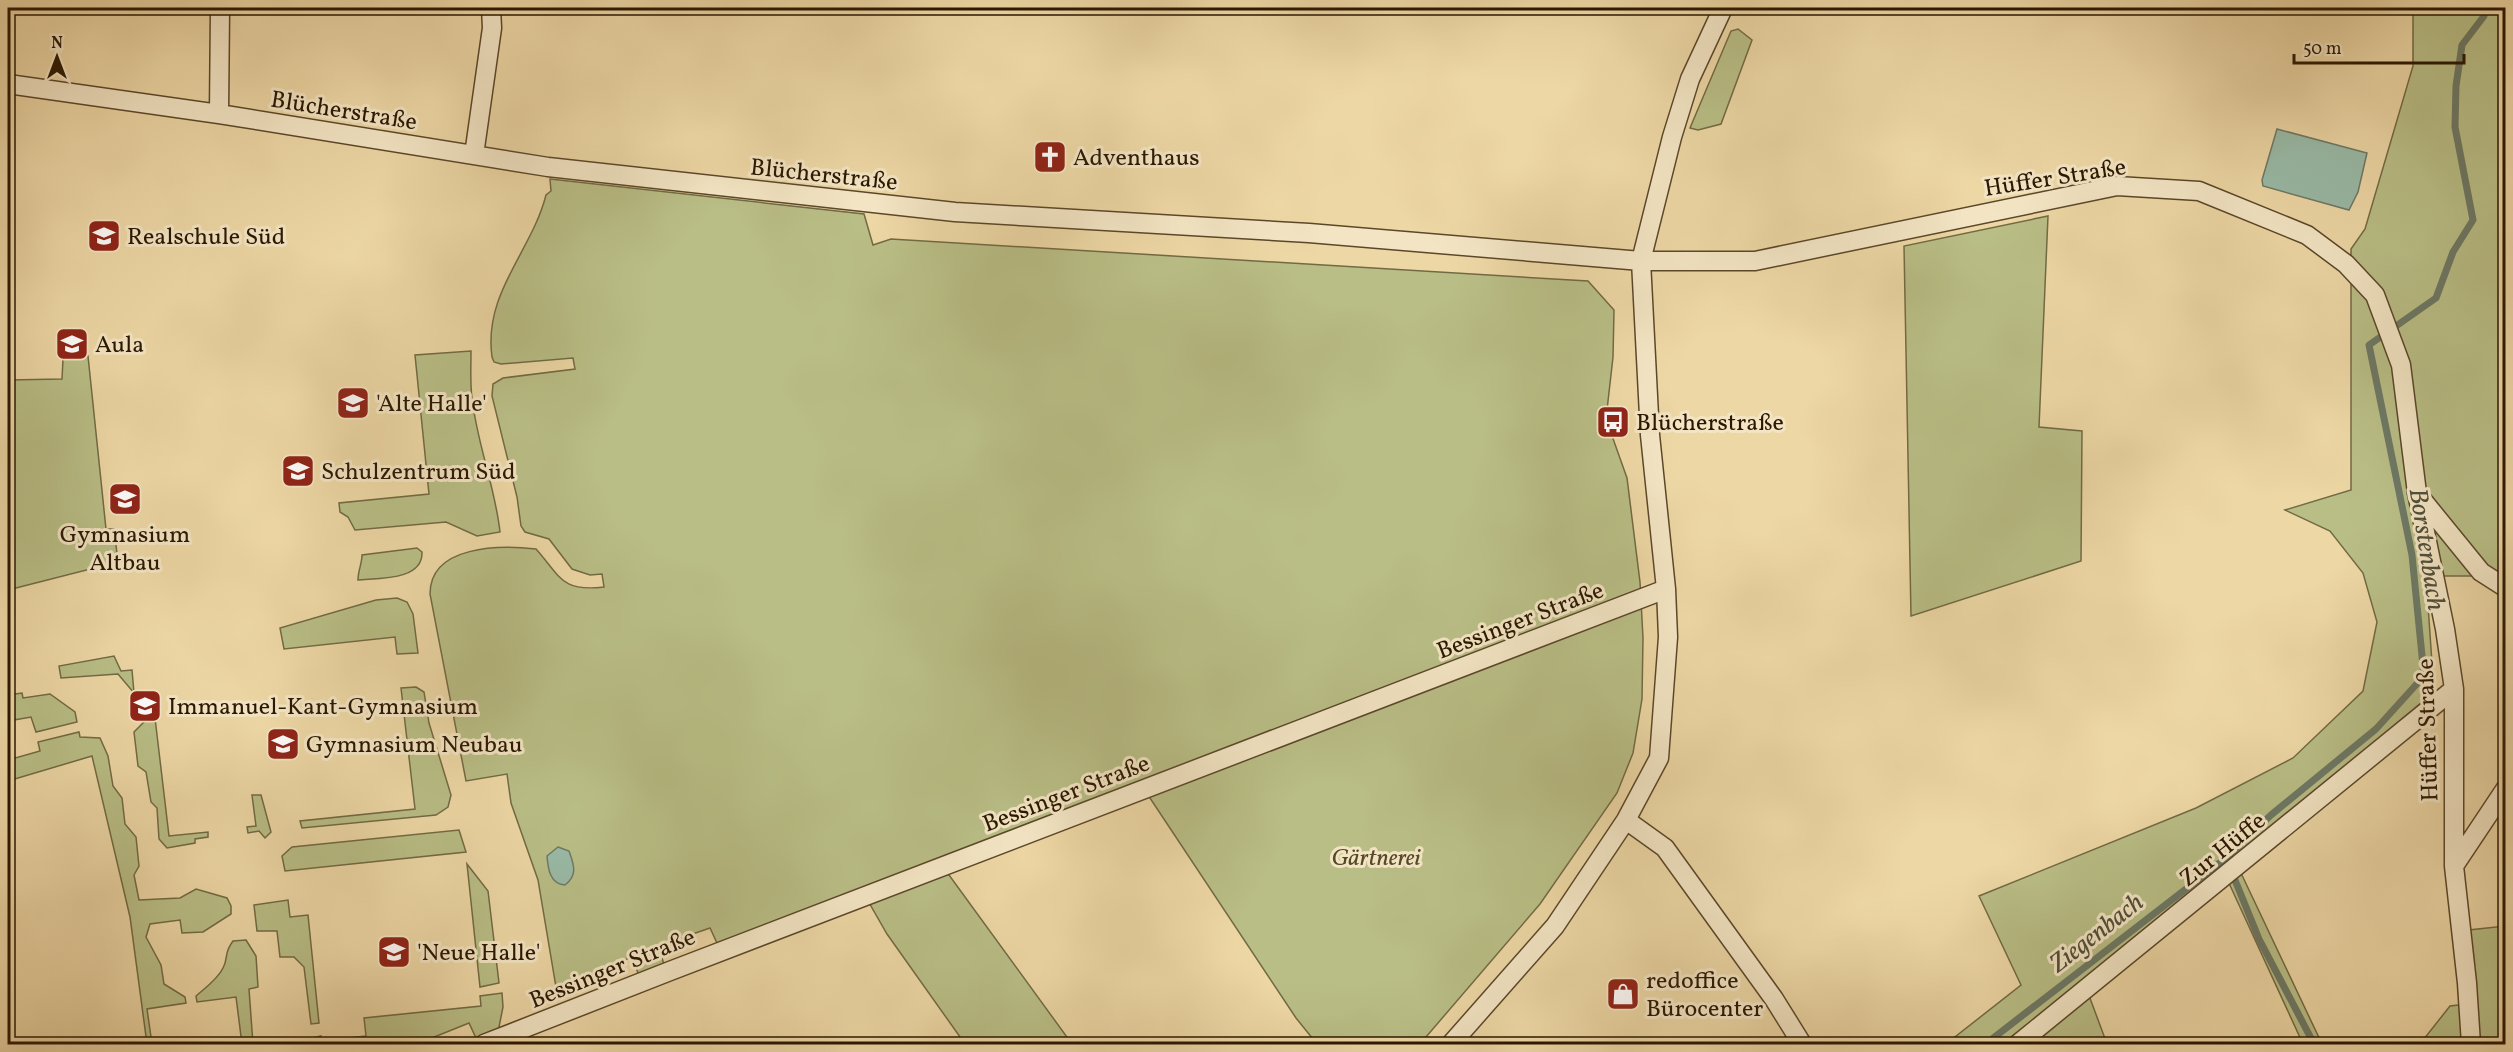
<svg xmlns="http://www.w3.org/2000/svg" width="2513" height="1052" font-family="Vollkorn,serif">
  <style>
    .green { fill: #b9be86; stroke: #726a44; stroke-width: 1.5 }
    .water { fill: #99baa7; stroke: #6d7965; stroke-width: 1.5 }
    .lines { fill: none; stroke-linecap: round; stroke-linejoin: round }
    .stream { stroke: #6d7965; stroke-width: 7 }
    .street-casing { stroke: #5b472a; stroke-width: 21 }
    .street { stroke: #f3e5c4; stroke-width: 18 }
    .labels { text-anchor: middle; stroke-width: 6; stroke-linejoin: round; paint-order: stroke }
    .street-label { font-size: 24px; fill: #2a1701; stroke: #f3e5c4 }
    .poi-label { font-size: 24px; fill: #2a1701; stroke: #f3e5c4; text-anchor: start }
    .park-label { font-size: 24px; font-style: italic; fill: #554929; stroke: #f3e5c4 }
    .water-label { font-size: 26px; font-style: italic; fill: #51503b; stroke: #f3e5c4 }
  </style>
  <rect width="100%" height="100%" fill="#edd7a5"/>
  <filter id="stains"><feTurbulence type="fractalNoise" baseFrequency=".00333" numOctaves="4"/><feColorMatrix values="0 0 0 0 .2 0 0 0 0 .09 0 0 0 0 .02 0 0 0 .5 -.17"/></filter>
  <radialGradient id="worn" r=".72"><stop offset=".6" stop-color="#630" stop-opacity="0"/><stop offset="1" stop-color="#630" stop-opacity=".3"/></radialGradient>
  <path class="green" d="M 893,8 L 1002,8 L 1002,12 L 893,9 Z
    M 2413,8 L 2505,8 L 2505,576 L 2426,576 L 2434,692 L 2146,934 L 2084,982 L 2107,1044 L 1946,1044 L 2021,985 L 1979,896 L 2196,808 L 2293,758 L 2363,691 L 2377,622 L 2363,573 L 2330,531 L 2285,510 L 2351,490 L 2351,249 L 2365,229 L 2413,66 Z
    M 1738,29 L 1752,40 L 1721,124 L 1698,130 L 1690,128 L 1731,31 Z
    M 550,179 L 864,214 L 873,245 L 891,239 L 1588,281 L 1614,310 L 1613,357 L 1606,419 L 1627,478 L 1640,582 L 1643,638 L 1642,699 L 1633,753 L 1617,793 L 1540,904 L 1420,1044 L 1317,1044 L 1296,1018 L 1142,786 L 941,864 L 1072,1044 L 965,1044 L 887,934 L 864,894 L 717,943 L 710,928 L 658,946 L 664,964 L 643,974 L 638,973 L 632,957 L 556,987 L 538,880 L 511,803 L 507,774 L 466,781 L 430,594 C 430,545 500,545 536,549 C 561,577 561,592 604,587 L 602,574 L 590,575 L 572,569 L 549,539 L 525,532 L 521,526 L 517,497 L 492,396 L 493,384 L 503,378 L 575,369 L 573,358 L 501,364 L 494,362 L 492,357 C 483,293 532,251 546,195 L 551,191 Z
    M 2048,216 L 2039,427 L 2082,431 L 2081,561 L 1911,616 L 1904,246 Z
    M 471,351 C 471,367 470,383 472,398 C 477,444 495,486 500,532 L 477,536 L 446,522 L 355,530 L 348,517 L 340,512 L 339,503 L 429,494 L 415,355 Z
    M 88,356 L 106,529 L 114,529 L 118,562 L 8,590 L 8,380 L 62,379 L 63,359 Z
    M 417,548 L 422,552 C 423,581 377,578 358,580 C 358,570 362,564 362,555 Z
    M 397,598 L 407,602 L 413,614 L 418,653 L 397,654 L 395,637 L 284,649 L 280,628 L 376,600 Z
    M 114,656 L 121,671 L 132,670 L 134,693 L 118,674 L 61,678 L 59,666 Z
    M 416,687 L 424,692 L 429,723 L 451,795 L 448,807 L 436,815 L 302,828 L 300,821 L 415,809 L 401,688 Z
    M 22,693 L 23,698 L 50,694 L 75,712 L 77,722 L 36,732 L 31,717 L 8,721 L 8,695 Z
    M 155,718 L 169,836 L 208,832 L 208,837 L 195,839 L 195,843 L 167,848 L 159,839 L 157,808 L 151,802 L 146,772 L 138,766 L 134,732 L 147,719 Z
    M 79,732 L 80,737 L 100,738 L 108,756 L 113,786 L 122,798 L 125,824 L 136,837 L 139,866 L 134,875 L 139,900 L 180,898 L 196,889 L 227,898 L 231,906 L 231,914 L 203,932 L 182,933 L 180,920 L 150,924 L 146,937 L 161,965 L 164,984 L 185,997 L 186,1003 L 147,1009 L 152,1044 L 147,1044 L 130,917 L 92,756 L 8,781 L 8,760 L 40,751 L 38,742 Z
    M 252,795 L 261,795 L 271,832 L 265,838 L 259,831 L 248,833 L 247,827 L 256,826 Z
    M 459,830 L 466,852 L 285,871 L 282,856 L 292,847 Z
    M 467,864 L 488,891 L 499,983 L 480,987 Z
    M 2240,871 L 2322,1044 L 2303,1044 L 2228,881 Z
    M 288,900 L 290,917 L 308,915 L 319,1023 L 311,1024 L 304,967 L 294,957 L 280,957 L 277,931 L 257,931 L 254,905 Z
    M 2505,926 L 2505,1038 L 2479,1039 L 2478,1044 L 2420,1044 L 2450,1006 L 2476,1003 L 2469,930 Z
    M 246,940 L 256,956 L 258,987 L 249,989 L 253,1044 L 242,1044 L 236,997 L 197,1002 L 196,996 C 205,988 218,979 223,968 C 229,957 223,954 233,941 Z
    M 502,993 L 503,1007 L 498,1032 L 476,1038 L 469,1023 L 417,1044 L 313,1044 L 312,1038 L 321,1036 L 322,1041 L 366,1036 L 364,1018 L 481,1006 L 480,996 Z"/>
  <path class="water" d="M 2277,129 L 2367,153 L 2358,192 L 2349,210 L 2263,186 L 2262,180 Z
    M 558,847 L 569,851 C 574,865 578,875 565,885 C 550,884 548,869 547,856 Z"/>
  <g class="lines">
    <path class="stream" d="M 1992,1039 L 2226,858
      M 2314,1044 L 2259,939 L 2226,858 L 2271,815 L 2376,729 L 2424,676 L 2412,555 L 2369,345 L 2436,298 L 2453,252 L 2473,220 L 2455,127 L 2456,86 L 2462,45 L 2484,16 L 2482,8"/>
    <defs>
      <path id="street" d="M 8,84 L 219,114 L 548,167 L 955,212 L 1309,233 L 1641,261 L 1755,261 L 2117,186 L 2199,191 L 2307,235 L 2346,264 L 2375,295 L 2401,365 L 2417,493 L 2445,629 L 2454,689 L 2454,866 L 2467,983 L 2471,1044
        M 219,114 L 220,8
        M 474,155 L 492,28 L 491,8
        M 2420,497 L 2481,572 L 2506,588
        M 1626,820 L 1665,848 L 1774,999 L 1802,1044
        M 2454,866 L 2506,788
        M 484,1044 L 670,971 L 1666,589
        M 1451,1044 L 1555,926 L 1626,820 L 1659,758 L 1668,637 L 1666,589 L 1650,435 L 1641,261 L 1672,137 L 1690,79 L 1723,8
        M 2018,1044 L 2454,689"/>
    </defs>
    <use href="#street" class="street-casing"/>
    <use href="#street" class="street"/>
  </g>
  <defs>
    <symbol id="church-square" viewBox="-11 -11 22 22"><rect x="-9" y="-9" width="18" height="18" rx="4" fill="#8f2418" stroke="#f3e5c4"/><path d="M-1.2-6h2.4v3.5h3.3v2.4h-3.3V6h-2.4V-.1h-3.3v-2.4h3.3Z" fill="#fff"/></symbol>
    <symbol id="school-square" viewBox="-11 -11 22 22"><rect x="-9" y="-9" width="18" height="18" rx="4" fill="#8f2418" stroke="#f3e5c4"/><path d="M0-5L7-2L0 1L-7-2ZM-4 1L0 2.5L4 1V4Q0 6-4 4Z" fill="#fff"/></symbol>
    <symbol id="bus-square" viewBox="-11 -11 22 22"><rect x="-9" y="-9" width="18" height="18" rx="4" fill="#8f2418" stroke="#f3e5c4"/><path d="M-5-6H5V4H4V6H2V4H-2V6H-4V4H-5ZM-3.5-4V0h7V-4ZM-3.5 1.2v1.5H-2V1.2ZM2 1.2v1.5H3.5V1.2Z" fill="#fff"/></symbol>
    <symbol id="shop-square" viewBox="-11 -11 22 22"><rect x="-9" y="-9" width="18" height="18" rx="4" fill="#8f2418" stroke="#f3e5c4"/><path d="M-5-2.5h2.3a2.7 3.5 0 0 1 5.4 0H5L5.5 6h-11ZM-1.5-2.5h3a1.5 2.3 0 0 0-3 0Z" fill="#fff"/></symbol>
  </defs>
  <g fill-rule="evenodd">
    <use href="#church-square" x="1031" y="138" width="38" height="38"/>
    <use href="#school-square" x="85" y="217" width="38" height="38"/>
    <use href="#school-square" x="53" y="325" width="38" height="38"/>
    <use href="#school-square" x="334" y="384" width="38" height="38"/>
    <use href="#bus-square" x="1594" y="403" width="38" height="38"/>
    <use href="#school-square" x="279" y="452" width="38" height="38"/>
    <use href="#school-square" x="106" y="480" width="38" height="38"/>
    <use href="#school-square" x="126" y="687" width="38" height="38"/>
    <use href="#school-square" x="264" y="725" width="38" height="38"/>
    <use href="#school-square" x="375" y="933" width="38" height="38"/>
    <use href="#shop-square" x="1604" y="975" width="38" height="38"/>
  </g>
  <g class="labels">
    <g class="street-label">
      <text transform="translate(344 110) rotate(9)" y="8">Blücherstraße</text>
      <text transform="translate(824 174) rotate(6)" y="8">Blücherstraße</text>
      <text transform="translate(2055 177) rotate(-9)" y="8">Hüffer Straße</text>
      <text transform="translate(1520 620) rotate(-21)" y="8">Bessinger Straße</text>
      <text transform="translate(2427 730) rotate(-92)" y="8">Hüffer Straße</text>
      <text transform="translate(1066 793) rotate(-21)" y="8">Bessinger Straße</text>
      <text transform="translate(2222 849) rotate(-39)" y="8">Zur Hüffe</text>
      <text transform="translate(612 968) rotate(-22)" y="8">Bessinger Straße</text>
    </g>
    <g class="poi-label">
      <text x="1073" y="165">Adventhaus</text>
      <text x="127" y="244">Realschule Süd</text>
      <text x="95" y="352">Aula</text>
      <text x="376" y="411">'Alte Halle'</text>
      <text x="1636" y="430">Blücherstraße</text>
      <text x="321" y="479">Schulzentrum Süd</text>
      <text x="125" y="542" text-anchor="middle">Gymnasium<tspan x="125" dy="28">Altbau</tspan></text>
      <text x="168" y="714">Immanuel-Kant-Gymnasium</text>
      <text x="306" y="752">Gymnasium Neubau</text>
      <text x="417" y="960">'Neue Halle'</text>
      <text x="1646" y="988">redoffice<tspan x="1646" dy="28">Bürocenter</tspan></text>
    </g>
    <g class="park-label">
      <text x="1376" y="865">Gärtnerei</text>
    </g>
    <g class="water-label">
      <text transform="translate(2428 549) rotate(81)" y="9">Borstenbach</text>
      <text transform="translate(2096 932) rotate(-38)" y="9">Ziegenbach</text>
    </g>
  </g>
  <rect width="2513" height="1052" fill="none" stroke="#edd7a5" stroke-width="30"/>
  <rect x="9" y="9" width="2495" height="1034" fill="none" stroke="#2a1701" stroke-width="3"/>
  <rect x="15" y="15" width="2483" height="1022" fill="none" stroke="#2a1701" stroke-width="1.5"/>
  <g transform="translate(57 57)" stroke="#f3e5c4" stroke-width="4.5" paint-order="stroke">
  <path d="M0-4.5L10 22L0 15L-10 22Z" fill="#2a1701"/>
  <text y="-9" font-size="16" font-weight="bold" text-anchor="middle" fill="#2a1701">N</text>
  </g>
  <path d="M2294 54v9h170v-9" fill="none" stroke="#2a1701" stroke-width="3"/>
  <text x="2303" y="54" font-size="18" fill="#2a1701" stroke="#f3e5c4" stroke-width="4.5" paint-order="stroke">50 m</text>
  <rect width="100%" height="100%" filter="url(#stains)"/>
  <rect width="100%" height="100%" fill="url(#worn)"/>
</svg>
